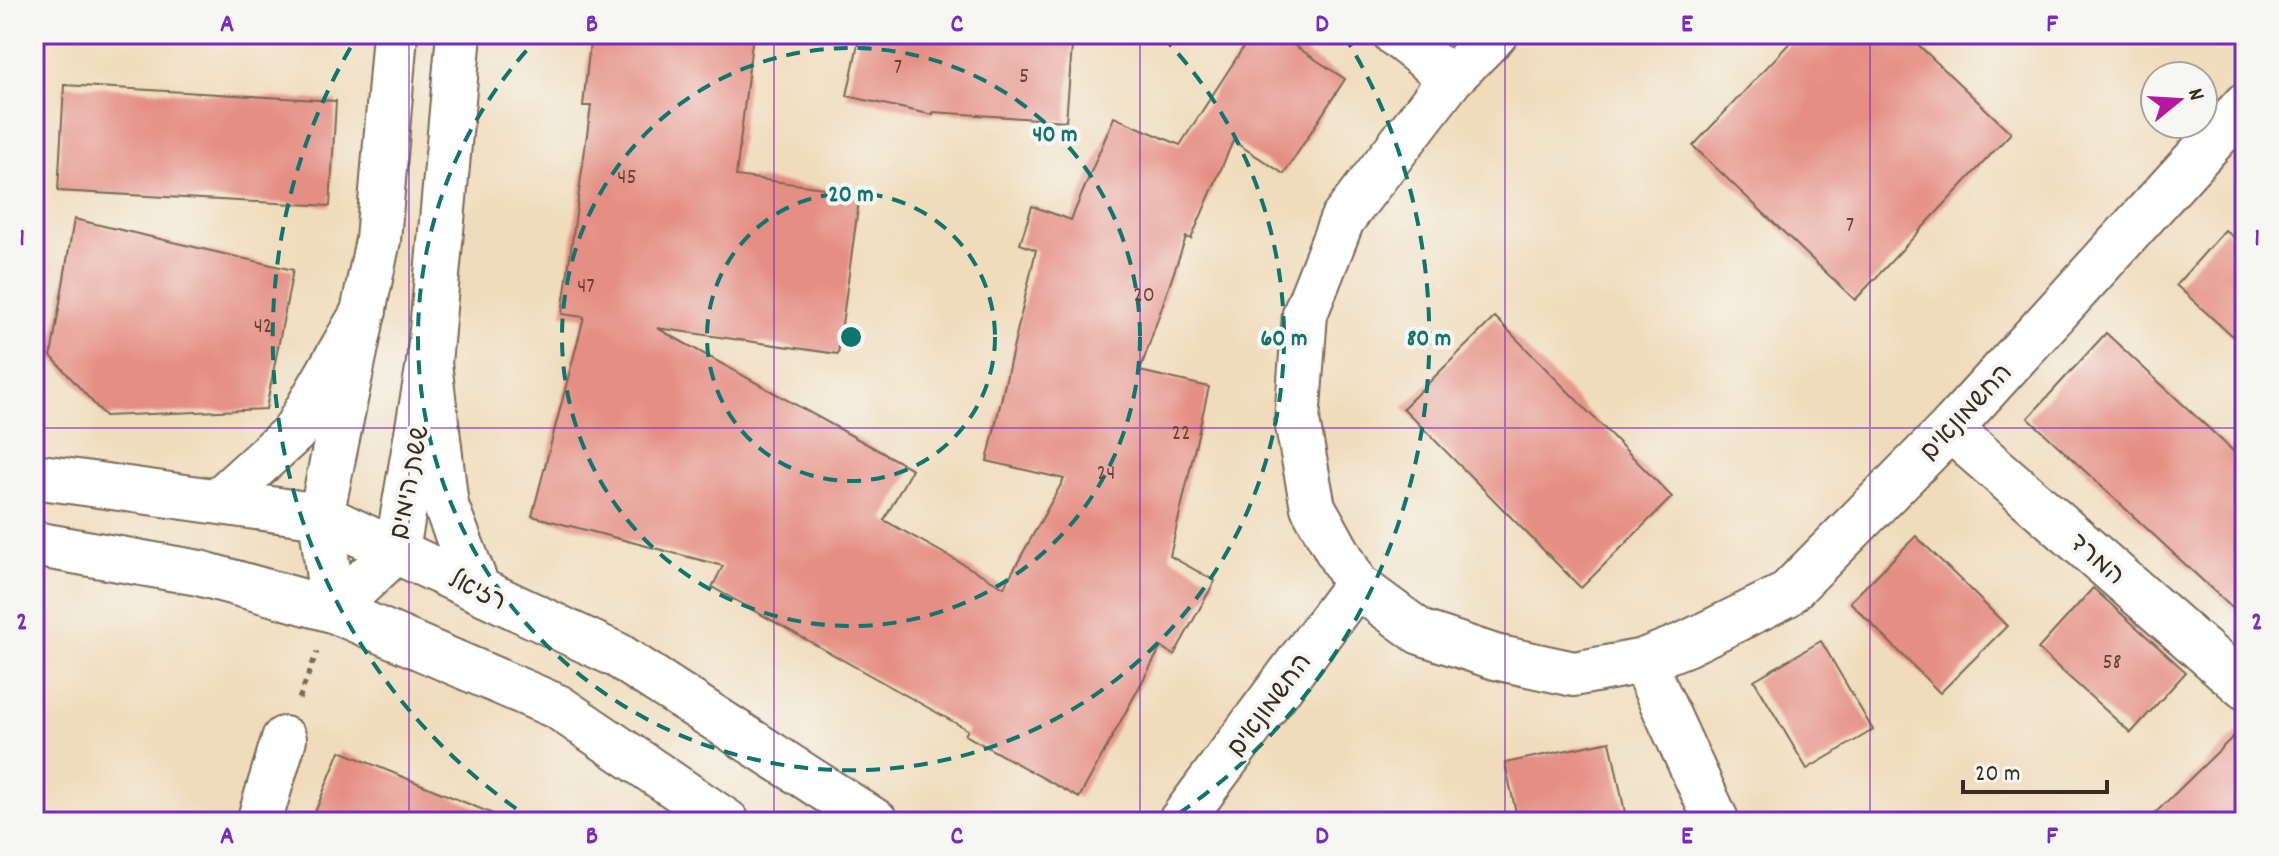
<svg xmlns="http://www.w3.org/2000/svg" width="2279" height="856" font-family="Dekko,'Playpen Sans Hebrew',sans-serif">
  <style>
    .building { fill: #e58e83 }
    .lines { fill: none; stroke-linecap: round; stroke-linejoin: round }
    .minor-casing { stroke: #7a6855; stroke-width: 48 }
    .major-casing { stroke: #7a6855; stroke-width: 48 }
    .path { stroke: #7a6855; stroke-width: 5; stroke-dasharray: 6 6; stroke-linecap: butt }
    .minor { stroke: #fff; stroke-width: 44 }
    .major { stroke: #fff; stroke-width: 44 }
    .grid { fill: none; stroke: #7b2cbf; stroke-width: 2; stroke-opacity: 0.55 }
    .ring { fill: none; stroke: #0f766e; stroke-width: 4; stroke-dasharray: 14 10 }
    .labels { text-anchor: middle; stroke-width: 8; stroke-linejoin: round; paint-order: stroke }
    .number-label { font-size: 22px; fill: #664337 }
    .street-label { font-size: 26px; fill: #3b2a1e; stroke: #f6f6f2 }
    .centre { fill: #0f766e; stroke: #f6f6f2; stroke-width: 4 }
    .ring-label { font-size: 24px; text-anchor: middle; font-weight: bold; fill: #0f766e; stroke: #f6f6f2; stroke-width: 8; stroke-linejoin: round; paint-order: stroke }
    .neatline { fill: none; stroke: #7b2cbf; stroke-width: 3 }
    .grid-label { font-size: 26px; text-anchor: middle; font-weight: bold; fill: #7b2cbf }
  </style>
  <rect width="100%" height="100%" fill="#f6f6f2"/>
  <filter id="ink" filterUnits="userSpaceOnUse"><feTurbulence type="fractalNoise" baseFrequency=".0125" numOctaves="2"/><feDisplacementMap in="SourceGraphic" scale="16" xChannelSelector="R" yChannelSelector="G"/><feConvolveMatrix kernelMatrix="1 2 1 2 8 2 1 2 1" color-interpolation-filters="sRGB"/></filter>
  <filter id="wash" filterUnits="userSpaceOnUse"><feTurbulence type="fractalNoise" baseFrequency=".006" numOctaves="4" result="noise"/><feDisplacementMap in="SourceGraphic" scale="32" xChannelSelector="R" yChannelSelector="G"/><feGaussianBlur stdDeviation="1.8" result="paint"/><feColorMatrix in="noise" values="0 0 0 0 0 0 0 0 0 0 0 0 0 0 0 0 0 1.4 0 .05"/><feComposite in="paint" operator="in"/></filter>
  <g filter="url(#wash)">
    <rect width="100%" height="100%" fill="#f0dcbb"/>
    <g id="blocks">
      <path class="building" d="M 591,34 L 753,34 L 736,176 L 860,193 L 838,354 L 657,328 L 912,469 L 884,520 L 1004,587 L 1064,479 L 987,461 L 1036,250 L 1020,244 L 1032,206 L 1071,220 L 1114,117 L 1180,145 L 1252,34 L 1277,34 L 1345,79 L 1284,174 L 1233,141 L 1191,239 L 1186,237 L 1140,371 L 1209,387 L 1170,556 L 1215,581 L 1174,655 L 1161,647 L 1079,798 L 965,735 L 968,730 L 712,587 L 723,566 L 532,516 L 584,317 L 562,314 L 591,106 L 583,106 Z
        M 860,34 L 1073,34 L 1066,121 L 933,112 L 933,115 L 847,96 Z
        M 1798,34 L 1907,34 L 2011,133 L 1855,300 L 1693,146 Z
        M 64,85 L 336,101 L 330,206 L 58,191 Z
        M 74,219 L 293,270 L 266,409 L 105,416 L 51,356 Z
        M 2225,230 L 2245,248 L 2245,348 L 2176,285 Z
        M 1495,317 L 1672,497 L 1581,588 L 1403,408 Z
        M 2106,333 L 2245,462 L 2245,620 L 2028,418 Z
        M 1916,536 L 2007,626 L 1940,693 L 1850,602 Z
        M 2093,588 L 2186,672 L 2131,733 L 2038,649 Z
        M 1821,641 L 1873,730 L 1807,769 L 1754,680 Z
        M 2245,725 L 2245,822 L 2146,822 Z
        M 1610,741 L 1627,822 L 1518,822 L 1505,763 Z
        M 340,751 L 510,821 L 510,822 L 311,822 Z"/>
    </g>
  </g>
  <g filter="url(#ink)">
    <use href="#blocks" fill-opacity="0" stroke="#7a6855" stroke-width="2"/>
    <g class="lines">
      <defs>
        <path id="minor" d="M 1395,34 L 1451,78
          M 1495,34 L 1451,78 L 1342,220 L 1305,314 L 1297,421 L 1313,507 L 1356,585 L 1420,632 L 1495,657 L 1574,674 L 1643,661 L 1686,644 L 1786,595 L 1950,429 L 2245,105
          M 1950,429 L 2245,687
          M 333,610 L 397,550 L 429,363 L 459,34
          M 333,610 L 321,516 L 378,240 L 395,34
          M 1643,661 L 1717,822
          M 259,822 L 284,739
          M 1180,822 L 1356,585"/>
        <path id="major" d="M 429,363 L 446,506 L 478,589
          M 34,476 L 321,516 L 617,655 L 876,822
          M 218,501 L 294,432 L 364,311
          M 34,544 L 199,573 L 333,610 L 558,707 L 727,822"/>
      </defs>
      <use href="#minor" class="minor-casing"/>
      <use href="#major" class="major-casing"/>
      <path class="path" d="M 299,699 L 317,652"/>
      <use href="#minor" class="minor"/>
      <use href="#major" class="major"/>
    </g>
  </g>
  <path class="grid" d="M 409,34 L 409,822M 774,34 L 774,822M 1140,34 L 1140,822M 1505,34 L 1505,822M 1870,34 L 1870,822M 34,428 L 2245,428"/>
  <g class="ring">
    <circle cx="851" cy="337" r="144"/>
    <circle cx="851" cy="337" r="289"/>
    <path d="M1162 36A433 433 0 1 1 540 36"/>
    <path d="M536 822A578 578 0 0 1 358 35M1344 35A578 578 0 0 1 1166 822"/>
  </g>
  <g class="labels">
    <g class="number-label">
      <text x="898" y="73">7</text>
      <text x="1024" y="82">5</text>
      <text x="627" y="183">45</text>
      <text x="1850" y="231">7</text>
      <text x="586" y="292">47</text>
      <text x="1144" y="301">20</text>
      <text x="263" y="332">42</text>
      <text x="1181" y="439">22</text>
      <text x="1106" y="479">24</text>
      <text x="2112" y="668">58</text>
    </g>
    <g class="street-label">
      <text transform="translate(1965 411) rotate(-47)" y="9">החשמונאים</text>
      <text transform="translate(408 482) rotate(-79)" y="9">ששת הימים</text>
      <text transform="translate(2098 558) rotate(41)" y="9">המרד</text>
      <text transform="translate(478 589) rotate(26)" y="9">רזיאל</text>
      <text transform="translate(1268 704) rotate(-53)" y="9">החשמונאים</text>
    </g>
  </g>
  <circle cx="851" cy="337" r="12" class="centre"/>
  <g class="ring-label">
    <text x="1055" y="141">40 m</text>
    <text x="851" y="201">20 m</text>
    <text x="1284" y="345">60 m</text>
    <text x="1429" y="345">80 m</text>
  </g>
  <rect width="2279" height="856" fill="none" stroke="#f6f6f2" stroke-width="88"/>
  <g transform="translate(2179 100) rotate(72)"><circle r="38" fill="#f6f6f2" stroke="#aba49d" stroke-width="2"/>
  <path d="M0-6L14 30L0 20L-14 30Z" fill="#b5179e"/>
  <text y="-12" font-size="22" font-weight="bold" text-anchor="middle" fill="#3b2a1e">N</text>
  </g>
  <path d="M1963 780v12h144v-12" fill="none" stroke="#3b2a1e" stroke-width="4"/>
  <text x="1975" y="780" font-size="24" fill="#3b2a1e" stroke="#f6f6f2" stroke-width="6" paint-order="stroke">20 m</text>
  <rect x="44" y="44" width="2191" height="768" class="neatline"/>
  <g class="grid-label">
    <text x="227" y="31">A</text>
    <text x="592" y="31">B</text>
    <text x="957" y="31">C</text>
    <text x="1322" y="31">D</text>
    <text x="1687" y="31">E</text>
    <text x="2052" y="31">F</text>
    <text x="22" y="245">1</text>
    <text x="2257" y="245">1</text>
    <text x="22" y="629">2</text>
    <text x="2257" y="629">2</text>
    <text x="227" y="843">A</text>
    <text x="592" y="843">B</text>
    <text x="957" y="843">C</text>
    <text x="1322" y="843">D</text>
    <text x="1687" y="843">E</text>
    <text x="2052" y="843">F</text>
  </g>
</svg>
